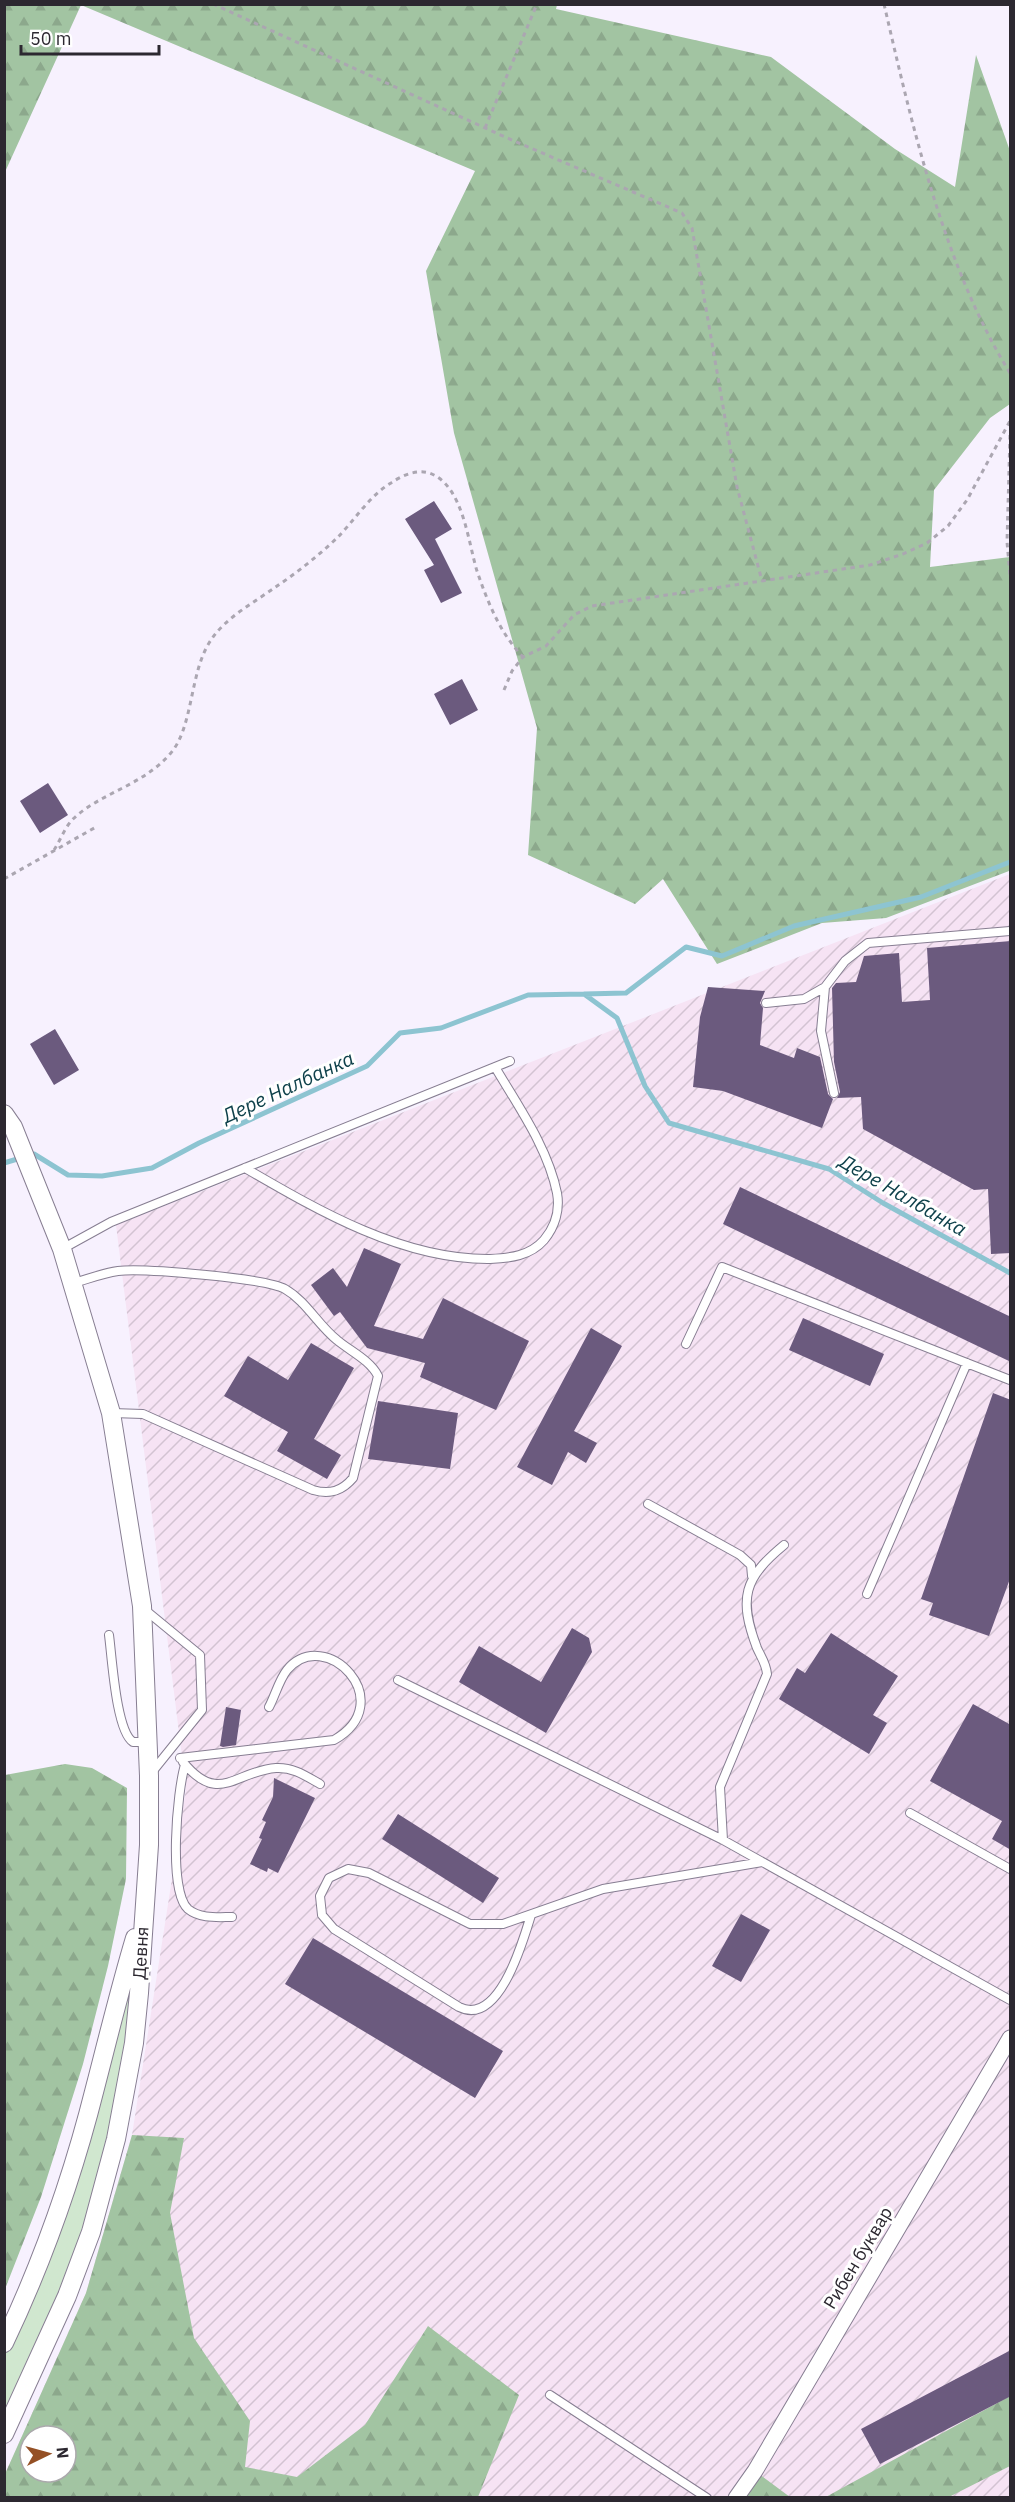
<svg xmlns="http://www.w3.org/2000/svg" width="1015" height="2502" font-family="'IBM Plex Sans',sans-serif">
  <style>
    .industrial { fill: url(#industrial-furrows); fill-rule: evenodd }
    .green { fill: #d0e7cf }
    .forest { fill: url(#forest-firs); fill-rule: evenodd }
    .lines { fill: none; stroke-linecap: round; stroke-linejoin: round }
    .stream { stroke: #8dc4d1; stroke-width: 5 }
    .building { fill: #6b5a7e }
    .service-casing { stroke: #877e92; stroke-width: 10 }
    .minor-casing { stroke: #877e92; stroke-width: 17 }
    .tertiary-casing { stroke: #877e92; stroke-width: 20 }
    .path { stroke: #aba6b1; stroke-width: 3; stroke-dasharray: 4.5 4.5; stroke-linecap: butt }
    .service { stroke: #fff; stroke-width: 8 }
    .minor { stroke: #fff; stroke-width: 15 }
    .tertiary { stroke: #fff; stroke-width: 18 }
    .labels { text-anchor: middle; stroke-width: 6; stroke-linejoin: round; paint-order: stroke }
    .street-label { font-size: 18px; fill: #2c2830; stroke: #fff }
    .water-label { font-size: 20px; font-style: italic; fill: #0f414b; stroke: #fff }
  </style>
  <defs>
    <pattern id="industrial-furrows" width="10" height="10" patternUnits="userSpaceOnUse" patternTransform="scale(1.5)"><rect width="10" height="10" fill="#f6e3f4"/><path d="M-1 1l2-2M0 10L10 0M9 11l2-2" fill="none" stroke="#d3c3d2"/></pattern>
    <pattern id="forest-firs" width="22" height="20" patternUnits="userSpaceOnUse" patternTransform="scale(1.5)"><rect width="22" height="20" fill="#a2c4a2"/><path d="M5 1l3.5 6h-7zM16 11l3.5 6h-7z" fill="#8ca88c"/></pattern>
  </defs>
  <rect width="100%" height="100%" fill="#f7f1fe"/>
  <path class="industrial" d="M 1010,874 L 1010,2497 L 5,2498 L 5,2474 L 86,2293 L 132,2135 L 186,1789 L 116,1225 ZM 30,2436 L 66,2436 L 66,2472 L 30,2472 Z"/>
  <path class="green" d="M 144,1907 L 139,1993 L 91,2232 L 5,2434 L 5,2343 L 28,2292 Z"/>
  <path class="forest" d="M 5,4 L 557,5 L 556,9 L 771,57 L 895,149 L 955,187 L 976,55 L 1010,151 L 1010,404 L 990,418 L 934,490 L 930,567 L 1010,557 L 1009,871 L 886,918 L 822,923 L 717,964 L 663,879 L 635,904 L 528,855 L 537,728 L 454,433 L 426,271 L 475,171 L 81,5 L 5,172 Z
    M 65,1764 L 92,1768 L 127,1788 L 126,1879 L 108,1966 L 83,2064 L 41,2197 L 5,2289 L 5,1775 Z
    M 132,2135 L 184,2138 L 170,2213 L 194,2338 L 250,2421 L 245,2467 L 297,2477 L 365,2425 L 428,2326 L 519,2395 L 478,2497 L 5,2497 L 5,2474 L 86,2293 ZM 30,2436 L 66,2436 L 66,2472 L 30,2472 Z
    M 1010,2396 L 1010,2466 L 949,2497 L 824,2498 Z
    M 755,2471 L 790,2497 L 736,2498 Z"/>
  <g class="lines">
    <path class="stream" d="M 584,994 L 626,993 L 686,947 L 722,956 L 794,926 L 921,897 L 1010,862
      M 4,1163 L 34,1154 L 68,1175 L 102,1176 L 152,1168 L 199,1143 L 367,1066 L 400,1033 L 441,1028 L 528,995 L 584,994 L 617,1018 L 645,1086 L 669,1123 L 829,1169 L 883,1203 L 1010,1273"/>
  </g>
  <path class="building" d="M 434,501 L 452,529 L 435,539 L 462,593 L 441,603 L 424,570 L 434,565 L 405,519 Z
    M 462,679 L 478,710 L 450,725 L 434,694 Z
    M 48,783 L 68,815 L 40,833 L 20,801 Z
    M 1011,941 L 1011,1253 L 991,1254 L 988,1189 L 974,1190 L 863,1129 L 861,1097 L 837,1098 L 840,1092 L 834,1062 L 832,988 L 836,983 L 856,982 L 864,956 L 899,953 L 902,1002 L 930,1000 L 927,948 Z
    M 708,987 L 765,991 L 760,1003 L 763,1008 L 760,1045 L 794,1058 L 797,1048 L 820,1057 L 828,1094 L 833,1099 L 822,1128 L 723,1091 L 693,1087 L 700,1017 Z
    M 55,1029 L 79,1070 L 54,1085 L 30,1044 Z
    M 740,1187 L 1011,1317 L 1011,1362 L 723,1224 Z
    M 364,1248 L 401,1264 L 374,1326 L 423,1339 L 443,1298 L 529,1341 L 496,1410 L 420,1377 L 425,1363 L 367,1348 L 340,1312 L 334,1316 L 311,1285 L 333,1268 L 347,1287 Z
    M 803,1318 L 884,1354 L 870,1386 L 789,1350 Z
    M 591,1328 L 622,1346 L 574,1431 L 597,1443 L 586,1463 L 568,1452 L 552,1485 L 517,1467 Z
    M 311,1343 L 354,1368 L 314,1439 L 341,1455 L 327,1479 L 277,1451 L 288,1432 L 224,1396 L 248,1356 L 288,1380 Z
    M 993,1393 L 1011,1400 L 1011,1576 L 989,1636 L 929,1615 L 933,1603 L 921,1599 Z
    M 378,1401 L 458,1413 L 450,1469 L 368,1459 Z
    M 572,1628 L 589,1638 L 592,1652 L 546,1733 L 459,1682 L 479,1646 L 541,1682 Z
    M 831,1633 L 898,1676 L 873,1715 L 887,1723 L 869,1754 L 779,1699 L 797,1668 L 805,1673 Z
    M 973,1704 L 1011,1725 L 1011,1850 L 992,1839 L 1002,1821 L 930,1781 Z
    M 226,1707 L 241,1710 L 236,1745 L 223,1747 L 220,1746 Z
    M 274,1778 L 315,1798 L 278,1873 L 268,1868 L 267,1872 L 250,1864 L 262,1839 L 259,1838 L 266,1822 L 262,1820 L 273,1797 Z
    M 398,1814 L 499,1878 L 483,1903 L 382,1839 Z
    M 741,1914 L 770,1930 L 741,1982 L 712,1966 Z
    M 313,1938 L 503,2051 L 475,2098 L 285,1984 Z
    M 1011,2350 L 1011,2396 L 880,2464 L 861,2429 Z"/>
  <g class="lines">
    <defs>
      <path id="service" d="M 825,987 L 821,1031 L 834,1093
        M 766,1003 L 804,999 L 825,987 L 845,961 L 868,943 L 1010,931
        M 245,1168 C 319,1211 403,1260 490,1259 C 510,1258 530,1256 544,1240 C 555,1227 560,1210 557,1193 C 548,1148 518,1106 495,1067
        M 62,1249 L 111,1222 L 510,1061
        M 74,1283 C 88,1279 103,1273 118,1271 C 142,1268 266,1278 285,1289 C 306,1301 318,1325 337,1340 C 350,1351 370,1360 378,1376 L 353,1478 C 342,1491 330,1495 313,1490 L 143,1414 L 112,1413
        M 686,1344 L 722,1267 L 1010,1380
        M 648,1504 L 740,1555 L 751,1565 L 752,1576
        M 867,1594 L 967,1363
        M 144,1609 L 200,1655 L 202,1710 L 152,1772
        M 109,1635 C 112,1657 116,1731 133,1742 L 147,1742
        M 398,1680 L 723,1840 L 1010,2000
        M 180,1758 L 334,1740 C 401,1702 325,1624 287,1670 C 279,1680 275,1696 269,1707
        M 183,1762 C 219,1806 235,1771 276,1768 C 293,1767 306,1776 320,1784
        M 185,1765 C 177,1791 168,1891 188,1909 C 200,1919 218,1917 232,1917
        M 910,1813 L 1010,1869
        M 723,1840 L 720,1787 L 767,1674 C 766,1663 761,1657 757,1648 C 738,1598 744,1578 784,1545
        M 531,1915 C 523,1941 499,2027 459,2007 L 334,1929 L 322,1915 L 320,1896 L 329,1878 L 348,1869 L 369,1873 L 470,1924 L 503,1924 L 603,1889 L 762,1862
        M 550,2395 L 707,2498"/>
      <path id="minor" d="M 736,2498 L 755,2471 L 1010,2038"/>
      <path id="tertiary" d="M 4,1114 L 13,1127 L 62,1249 L 111,1413 L 142,1606 L 149,1776 L 149,1845 L 139,1993 L 134,2043 L 116,2139 L 91,2232 L 67,2296 L 4,2434
        M 4,2343 C 43,2261 73,2176 95,2088 C 108,2038 120,1988 135,1938"/>
    </defs>
    <use href="#service" class="service-casing"/>
    <use href="#minor" class="minor-casing"/>
    <use href="#tertiary" class="tertiary-casing"/>
    <path class="path" d="M 213,4 L 505,137 L 682,213 L 692,228 L 737,487 L 762,581
      M 884,4 C 912,125 944,267 1010,373
      M 485,128 L 537,4
      M 1010,435 L 1007,542 L 1010,575
      M 504,690 L 512,671 L 523,657 L 546,646 L 574,615 L 592,606 L 870,565 L 903,554 L 927,543 L 948,526 L 967,500 L 1010,421
      M 54,850 C 60,841 65,827 73,819 C 100,793 142,786 170,754 C 194,727 189,672 211,640 C 226,617 255,602 277,586 C 298,572 319,555 337,538 C 354,521 370,495 391,483 C 401,476 416,469 429,473 C 463,484 468,542 477,571 C 488,603 500,633 523,657
      M 4,879 L 96,827"/>
    <use href="#service" class="service"/>
    <use href="#minor" class="minor"/>
    <use href="#tertiary" class="tertiary"/>
  </g>
  <g class="labels">
    <g class="street-label">
      <text transform="translate(141 1953) rotate(-87)" y="6">Девня</text>
      <text transform="translate(858 2258) rotate(-59)" y="6">Рибен буквар</text>
    </g>
    <g class="water-label">
      <text transform="translate(288 1087) rotate(-25)" y="7">Дере Налбанка</text>
      <text transform="translate(903 1195) rotate(30)" y="7">Дере Налбанка</text>
    </g>
  </g>
  <rect width="1015" height="2502" fill="none" stroke="#2c2830" stroke-width="12"/>
  <g transform="translate(48 2454) rotate(85)"><circle r="28" fill="#ffffff" stroke="#aba9ac" stroke-width="1.5"/>
  <path d="M0-4.5L10 22L0 15L-10 22Z" fill="#955025"/>
  <text y="-9" font-size="16" font-weight="bold" text-anchor="middle" fill="#2c2830">N</text>
  </g>
  <path d="M21 45v9h138v-9" fill="none" stroke="#2c2830" stroke-width="3"/>
  <text x="30" y="45" font-size="18" fill="#2c2830" stroke="#ffffff" stroke-width="4.5" paint-order="stroke">50 m</text>
</svg>
